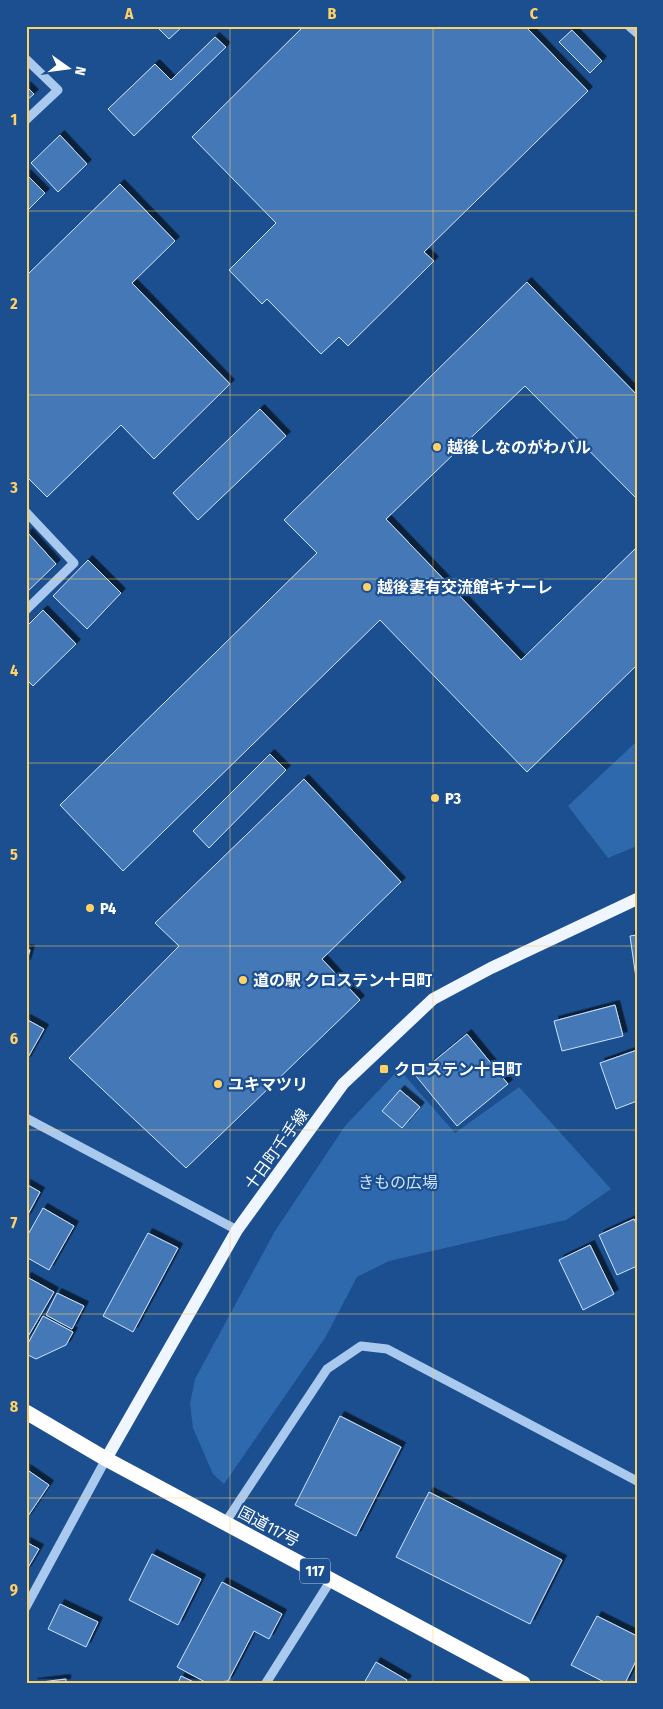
<svg xmlns="http://www.w3.org/2000/svg" width="663" height="1709" font-family="'Fira Sans Condensed','Noto Sans JP',sans-serif">
  <style>
    .green { fill: #2e69ad }
    .building { fill: #4478b7; stroke: #cfe3fa; filter: url(#shadow) }
    .lines { fill: none; stroke-linecap: round; stroke-linejoin: round }
    .minor { stroke: #a9c9ee; stroke-width: 9 }
    .major { stroke: #f0f6ff; stroke-width: 12 }
    .highway { stroke: #fff; stroke-width: 15 }
    .grid { fill: none; stroke: #ffd166; stroke-width: 1; stroke-opacity: 0.55 }
    .poi-dot { fill: #ffd166; stroke: #1b4f8f; stroke-width: 2 }
    .labels { text-anchor: middle; stroke-width: 4.5; stroke-linejoin: round; paint-order: stroke }
    .shield { fill: #1b4f8f; stroke: #bbcadd; stroke-width: 1 }
    .shield-label { font-size: 15px; font-weight: bold; fill: #fff }
    .poi-label { font-size: 16px; font-weight: bold; fill: #fff; stroke: #1b4f8f; text-anchor: start }
    .street-label { font-size: 16px; fill: #fff; stroke: #1b4f8f }
    .park-label { font-size: 16px; fill: #cfe3fa; stroke: #1b4f8f }
    .neatline { fill: none; stroke: #ffd166; stroke-width: 2 }
    .grid-label { font-size: 16px; text-anchor: middle; font-weight: bold; fill: #ffd166 }
  </style>
  <defs>
    <filter id="shadow"><feDropShadow dx="4.5" dy="-4.5" stdDeviation="0" flood-color="#0009"/></filter>
  </defs>
  <rect width="100%" height="100%" fill="#1b4f8f"/>
  <path class="green" d="M 637,741 L 637,846 L 608,858 L 568,806 Z
    M 399,1069 L 455,1133 L 519,1087 L 611,1189 L 566,1220 L 389,1261 L 357,1277 L 325,1338 L 224,1484 L 213,1474 L 193,1428 L 190,1404 L 195,1379 L 275,1231 L 345,1126 Z"/>
  <path class="building" d="M 156,26 L 183,26 L 169,39 Z
    M 304,26 L 525,26 L 588,91 L 424,252 L 434,261 L 348,346 L 339,337 L 321,354 L 267,299 L 262,304 L 229,270 L 276,223 L 192,137 Z
    M 572,30 L 602,61 L 590,73 L 559,42 Z
    M 215,37 L 226,47 L 134,136 L 108,109 L 155,64 L 171,80 Z
    M 26,86 L 34,94 L 26,101 Z
    M 60,135 L 87,164 L 58,192 L 31,163 Z
    M 26,174 L 45,193 L 26,212 Z
    M 120,184 L 175,241 L 132,283 L 230,384 L 154,459 L 121,425 L 47,497 L 26,476 L 26,276 Z
    M 527,282 L 637,395 L 637,499 L 525,386 L 386,519 L 521,660 L 637,547 L 637,665 L 527,772 L 380,620 L 123,871 L 60,805 L 317,553 L 284,520 Z
    M 260,409 L 286,436 L 198,520 L 173,493 Z
    M 28,533 L 56,564 L 26,593 L 26,535 Z
    M 88,560 L 121,593 L 87,629 L 53,596 Z
    M 43,610 L 76,644 L 33,686 L 26,679 L 26,627 Z
    M 270,754 L 286,770 L 209,848 L 193,831 Z
    M 304,779 L 401,882 L 322,959 L 360,1000 L 186,1168 L 69,1058 L 179,946 L 155,923 Z
    M 637,935 L 637,985 L 630,936 Z
    M 26,949 L 30,950 L 26,964 Z
    M 615,1005 L 623,1036 L 562,1051 L 554,1021 Z
    M 26,1019 L 44,1029 L 26,1061 Z
    M 467,1034 L 508,1084 L 457,1126 L 416,1076 Z
    M 637,1050 L 637,1101 L 616,1109 L 600,1063 Z
    M 400,1090 L 420,1107 L 402,1128 L 382,1111 Z
    M 26,1184 L 40,1192 L 26,1218 Z
    M 43,1208 L 74,1226 L 49,1270 L 26,1257 L 26,1238 Z
    M 634,1219 L 637,1225 L 637,1266 L 617,1275 L 599,1235 Z
    M 148,1233 L 178,1248 L 133,1332 L 103,1316 Z
    M 590,1245 L 614,1294 L 583,1310 L 559,1260 Z
    M 27,1277 L 54,1292 L 26,1340 L 26,1278 Z
    M 57,1293 L 84,1306 L 72,1329 L 46,1315 Z
    M 43,1316 L 73,1332 L 66,1345 L 36,1359 L 26,1354 L 26,1347 Z
    M 340,1416 L 401,1447 L 356,1536 L 295,1505 Z
    M 26,1469 L 49,1485 L 26,1519 Z
    M 429,1492 L 562,1560 L 530,1624 L 396,1557 Z
    M 26,1542 L 39,1549 L 26,1571 Z
    M 152,1554 L 201,1579 L 178,1625 L 129,1600 Z
    M 222,1582 L 282,1614 L 269,1639 L 254,1631 L 228,1681 L 207,1683 L 177,1667 Z
    M 60,1604 L 98,1622 L 86,1647 L 48,1629 Z
    M 597,1616 L 637,1636 L 637,1659 L 625,1683 L 606,1683 L 571,1665 Z
    M 376,1662 L 407,1680 L 405,1683 L 364,1683 Z
    M 181,1676 L 196,1683 L 178,1683 Z
    M 66,1679 L 66,1683 L 33,1683 Z"/>
  <g class="lines">
    <path class="minor" d="M 629,26 L 637,33
      M 26,59 L 58,90 L 26,120
      M 26,512 L 74,563 L 26,610
      M 26,1118 L 237,1230
      M 225,1523 L 327,1369 L 361,1346 L 387,1349 L 637,1481
      M 26,1607 L 106,1459
      M 266,1683 L 331,1580"/>
    <path class="major" d="M 106,1459 L 237,1230 L 343,1084 L 433,999 L 491,968 L 637,899"/>
    <path class="highway" d="M 26,1412 L 106,1459 L 523,1683"/>
  </g>
  <path class="grid" d="M 230,26 L 230,1683M 433,26 L 433,1683M 26,211 L 637,211M 26,395 L 637,395M 26,579 L 637,579M 26,763 L 637,763M 26,946 L 637,946M 26,1130 L 637,1130M 26,1314 L 637,1314M 26,1498 L 637,1498"/>
  <g class="poi-dot">
    <circle cx="437" cy="447" r="5"/>
    <circle cx="367" cy="587" r="5"/>
    <circle cx="435" cy="798" r="5"/>
    <circle cx="90" cy="908" r="5"/>
    <circle cx="243" cy="980" r="5"/>
    <rect x="379" y="1064" width="10" height="10" rx="2.5"/>
    <circle cx="218" cy="1084" r="5"/>
  </g>
  <g class="labels">
    <rect class="shield" x="300" y="1558.5" width="30" height="25" rx="4"/>
    <g class="shield-label">
      <text x="315" y="1576">117</text>
    </g>
    <g class="poi-label">
      <text x="447" y="453">越後しなのがわバル</text>
      <text x="377" y="593">越後妻有交流館キナーレ</text>
      <text x="445" y="804">P3</text>
      <text x="100" y="914">P4</text>
      <text x="253" y="986">道の駅 クロステン十日町</text>
      <text x="394" y="1075">クロステン十日町</text>
      <text x="228" y="1090">ユキマツリ</text>
    </g>
    <g class="street-label">
      <text transform="translate(276 1149) rotate(-54)" y="6">十日町千手線</text>
      <text transform="translate(269 1526) rotate(28)" y="6">国道117号</text>
    </g>
    <g class="park-label">
      <text x="398" y="1188">きもの広場</text>
    </g>
  </g>
  <rect width="663" height="1709" fill="none" stroke="#1b4f8f" stroke-width="55"/>
  <g transform="translate(68 68) rotate(104)" stroke="#1b4f8f" stroke-width="4" paint-order="stroke">
  <path d="M0-4L9 19L0 12L-9 19Z" fill="#ffffff"/>
  <text y="-8" font-size="14" font-weight="bold" text-anchor="middle" fill="#ffffff">N</text>
  </g>
  <rect x="28" y="28" width="608" height="1654" class="neatline"/>
  <g class="grid-label">
    <text x="129" y="19">A</text>
    <text x="332" y="19">B</text>
    <text x="534" y="19">C</text>
    <text x="14" y="125">1</text>
    <text x="14" y="309">2</text>
    <text x="14" y="493">3</text>
    <text x="14" y="676">4</text>
    <text x="14" y="860">5</text>
    <text x="14" y="1044">6</text>
    <text x="14" y="1228">7</text>
    <text x="14" y="1412">8</text>
    <text x="14" y="1595">9</text>
  </g>
</svg>
